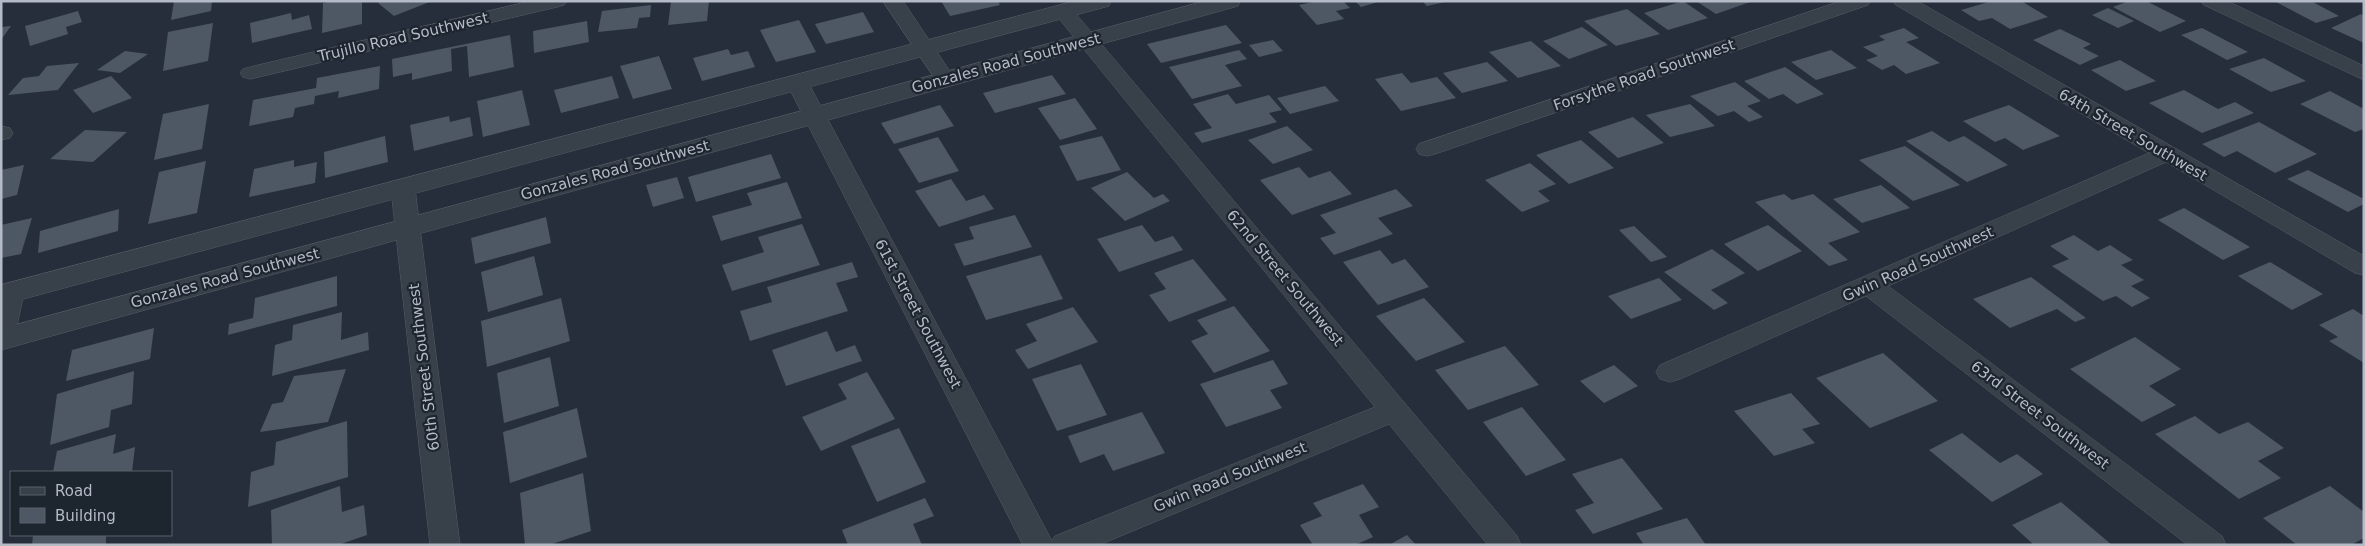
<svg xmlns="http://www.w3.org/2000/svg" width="2365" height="546" font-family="'DejaVu Sans',sans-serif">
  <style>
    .building { fill: #4e5865 }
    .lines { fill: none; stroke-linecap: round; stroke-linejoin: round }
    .minor-casing { stroke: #565e68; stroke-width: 1 }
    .tertiary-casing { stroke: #565e68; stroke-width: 1 }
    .minor { fill: #38404a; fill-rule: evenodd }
    .tertiary { fill: #38404a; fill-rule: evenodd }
    .labels { text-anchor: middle; stroke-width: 4.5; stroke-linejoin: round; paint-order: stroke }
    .street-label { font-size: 15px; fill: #b4bbc6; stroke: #1d252f }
  </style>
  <rect width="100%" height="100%" fill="#252e3a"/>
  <path class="building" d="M 174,1 L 212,1 L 211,11 L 171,20 Z
    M 334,1 L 362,1 L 362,24 L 322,33 L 323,3 Z
    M 382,1 L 432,1 L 394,16 L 378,3 Z
    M 671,1 L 709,1 L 707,21 L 668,25 Z
    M 941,1 L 998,1 L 1000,5 L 950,16 Z
    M 1317,1 L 1343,1 L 1350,8 L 1336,11 L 1344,19 L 1317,25 L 1299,5 Z
    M 1355,1 L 1378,1 L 1378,2 L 1361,7 Z
    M 1422,1 L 1444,1 L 1445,2 L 1427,6 Z
    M 1683,1 L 1708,18 L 1668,30 L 1644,13 Z
    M 1696,1 L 1750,1 L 1750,2 L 1716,14 Z
    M 1992,1 L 2021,1 L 2048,17 L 2010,29 L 1992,18 L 1979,21 L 1961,10 Z
    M 2129,1 L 2146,1 L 2186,21 L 2160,32 L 2113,7 Z
    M 2274,1 L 2311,1 L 2339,16 L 2316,23 Z
    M 651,5 L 650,17 L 639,18 L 637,28 L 598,32 L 602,11 Z
    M 2108,8 L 2134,21 L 2118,28 L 2092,15 Z
    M 1627,9 L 1660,34 L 1616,46 L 1584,21 Z
    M 78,11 L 82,22 L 66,27 L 68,34 L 30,46 L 25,26 Z
    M 863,12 L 874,32 L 826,44 L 815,24 Z
    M 291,13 L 292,20 L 309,15 L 312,29 L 252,43 L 250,23 Z
    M 2361,14 L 2364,16 L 2364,43 L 2331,28 Z
    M 799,20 L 816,52 L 776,62 L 760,30 Z
    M 587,21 L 589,42 L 534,53 L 533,31 Z
    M 213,23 L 208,61 L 163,71 L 168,32 Z
    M 1226,25 L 1242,43 L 1161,63 L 1147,44 Z
    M 11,26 L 1,40 L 1,27 Z
    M 1582,27 L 1608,45 L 1569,59 L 1543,41 Z
    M 1904,28 L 1919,38 L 1906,42 L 1940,63 L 1906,74 L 1894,65 L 1882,70 L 1866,60 L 1878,56 L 1863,47 L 1885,40 L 1879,36 Z
    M 2202,28 L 2248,52 L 2227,60 L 2181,35 Z
    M 2060,29 L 2091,44 L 2083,48 L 2099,56 L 2080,65 L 2033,40 Z
    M 510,35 L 514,67 L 469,77 L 467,46 L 451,49 L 452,71 L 412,80 L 412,73 L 393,77 L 392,59 Z
    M 1273,40 L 1283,51 L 1259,57 L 1249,45 Z
    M 1531,41 L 1561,66 L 1518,78 L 1489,52 Z
    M 728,49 L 731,55 L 748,51 L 755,67 L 702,81 L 693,58 Z
    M 1239,50 L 1247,59 L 1225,65 L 1242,86 L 1192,99 L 1169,67 Z
    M 1831,50 L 1857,68 L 1816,80 L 1791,62 Z
    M 125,51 L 148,54 L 120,73 L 97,70 Z
    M 659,56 L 672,89 L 633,99 L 620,66 Z
    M 2264,58 L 2306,81 L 2271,92 L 2229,69 Z
    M 2120,60 L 2156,81 L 2126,91 L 2091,70 Z
    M 1487,62 L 1508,81 L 1462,93 L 1443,73 Z
    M 79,63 L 58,90 L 8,95 L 23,78 L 39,76 L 47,66 Z
    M 380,66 L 379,89 L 338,98 L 339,91 L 315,96 L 314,104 L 295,108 L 293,117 L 249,126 L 253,100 L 316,88 L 317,78 Z
    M 1785,67 L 1824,94 L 1797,104 L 1783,94 L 1769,99 L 1744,81 Z
    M 1402,73 L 1411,83 L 1437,77 L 1456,98 L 1401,111 L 1375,79 Z
    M 1052,75 L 1066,94 L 995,113 L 983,93 Z
    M 111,76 L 132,98 L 93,113 L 73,90 Z
    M 612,76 L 619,98 L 561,113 L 554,90 Z
    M 1735,82 L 1761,101 L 1747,106 L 1763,117 L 1749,122 L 1734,111 L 1718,116 L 1690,96 Z
    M 1325,86 L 1339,101 L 1290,114 L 1277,98 Z
    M 522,90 L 530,125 L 483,137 L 477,101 Z
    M 2184,90 L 2218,109 L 2235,102 L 2254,113 L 2202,133 L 2149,103 Z
    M 2330,91 L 2364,109 L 2364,129 L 2355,132 L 2300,104 Z
    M 1228,94 L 1236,104 L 1269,95 L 1282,110 L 1269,113 L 1277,122 L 1202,143 L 1194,133 L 1212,128 L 1193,104 Z
    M 1075,98 L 1097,129 L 1060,140 L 1038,108 Z
    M 209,104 L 202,149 L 154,160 L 163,114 Z
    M 1690,104 L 1715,126 L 1670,137 L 1646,115 Z
    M 940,105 L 954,126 L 894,144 L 881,123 Z
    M 2009,105 L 2060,136 L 2023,150 L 2005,138 L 1995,142 L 1963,121 Z
    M 449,116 L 450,122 L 470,117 L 473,136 L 414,151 L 410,125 Z
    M 1633,117 L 1664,143 L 1618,158 L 1588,132 Z
    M 2259,122 L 2317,154 L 2275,173 L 2237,151 L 2224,157 L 2202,144 Z
    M 1287,126 L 1313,150 L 1273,164 L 1248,140 Z
    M 85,130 L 127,132 L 93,162 L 50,159 Z
    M 1932,131 L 1949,142 L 1964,136 L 2008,165 L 1967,182 L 1906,141 Z
    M 385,136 L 388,162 L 325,178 L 324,152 Z
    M 1102,136 L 1121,170 L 1077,181 L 1059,146 Z
    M 938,137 L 959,171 L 919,183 L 898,149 Z
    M 1581,140 L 1614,168 L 1569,184 L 1536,155 Z
    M 1905,146 L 1960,185 L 1913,201 L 1859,160 Z
    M 771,154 L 781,178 L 696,202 L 688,177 Z
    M 294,160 L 294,167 L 317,162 L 315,183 L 249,197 L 254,169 Z
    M 206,161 L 197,213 L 148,224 L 159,172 Z
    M 1530,163 L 1556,184 L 1538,191 L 1550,201 L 1522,212 L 1485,180 Z
    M 24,165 L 17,195 L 1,199 L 1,170 Z
    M 1299,167 L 1309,178 L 1330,171 L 1352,194 L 1292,215 L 1260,180 Z
    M 2308,170 L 2364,199 L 2364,204 L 2348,212 L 2287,179 Z
    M 1127,172 L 1154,198 L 1163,194 L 1170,201 L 1125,221 L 1091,188 Z
    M 677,177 L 684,198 L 653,207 L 646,185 Z
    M 951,179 L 966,201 L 984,195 L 994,209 L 939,227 L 915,191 Z
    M 787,182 L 802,218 L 721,241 L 712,216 L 752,205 L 747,193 Z
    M 1881,185 L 1910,208 L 1862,223 L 1833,199 Z
    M 1396,189 L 1413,206 L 1378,218 L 1393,234 L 1334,255 L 1320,238 L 1336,233 L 1320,215 Z
    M 1784,194 L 1792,200 L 1813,194 L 1860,232 L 1828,243 L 1848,260 L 1829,266 L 1755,202 Z
    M 2184,208 L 2250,247 L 2223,260 L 2158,220 Z
    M 119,209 L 118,231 L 38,253 L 40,231 Z
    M 1015,215 L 1032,247 L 964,266 L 954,244 L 974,239 L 969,227 Z
    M 546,217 L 551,243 L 475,264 L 471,238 Z
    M 32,218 L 21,254 L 1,258 L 1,225 Z
    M 802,224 L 820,265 L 732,291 L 722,265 L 764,252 L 758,237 Z
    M 1142,225 L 1155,242 L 1173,236 L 1183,250 L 1119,272 L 1097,239 Z
    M 1768,225 L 1802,251 L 1758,271 L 1724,244 Z
    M 1634,226 L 1667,257 L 1651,262 L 1619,230 Z
    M 2074,235 L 2098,251 L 2110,245 L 2133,260 L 2121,265 L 2144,280 L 2131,286 L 2150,298 L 2132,307 L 2116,296 L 2103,301 L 2052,266 L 2069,259 L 2050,246 Z
    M 1712,249 L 1745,273 L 1711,290 L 1728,303 L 1714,310 L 1664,272 Z
    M 1380,250 L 1392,264 L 1405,259 L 1429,287 L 1378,305 L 1343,262 Z
    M 1041,255 L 1063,299 L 986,320 L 966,276 Z
    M 534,256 L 543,295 L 488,312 L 481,272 Z
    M 1193,259 L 1227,300 L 1169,322 L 1149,295 L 1166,289 L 1154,273 Z
    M 852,262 L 858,277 L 836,283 L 848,311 L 750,341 L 740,311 L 772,302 L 767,287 Z
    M 2270,262 L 2323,294 L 2292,310 L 2238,276 Z
    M 337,276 L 337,306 L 228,335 L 229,324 L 253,318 L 255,298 Z
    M 2031,277 L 2086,318 L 2075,322 L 2057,309 L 2010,328 L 1973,299 Z
    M 1659,278 L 1682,300 L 1631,319 L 1608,296 Z
    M 561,298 L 570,341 L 487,367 L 481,321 Z
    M 1424,298 L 1465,342 L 1416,361 L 1376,316 Z
    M 1234,306 L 1270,351 L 1214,373 L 1191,341 L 1208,334 L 1197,320 Z
    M 1073,307 L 1098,342 L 1028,369 L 1015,350 L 1037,341 L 1026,324 Z
    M 2353,309 L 2364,316 L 2364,363 L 2329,341 L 2338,337 L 2319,325 Z
    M 342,312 L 341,340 L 368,332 L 369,350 L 272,376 L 275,345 L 292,340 L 293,325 Z
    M 154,328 L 150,359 L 66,381 L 72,350 Z
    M 827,331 L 836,352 L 855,345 L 862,361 L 786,386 L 772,350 Z
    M 2135,337 L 2181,369 L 2149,386 L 2176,405 L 2142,422 L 2070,369 Z
    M 1505,346 L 1539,385 L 1468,410 L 1435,370 Z
    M 1883,353 L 1938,401 L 1870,428 L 1816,378 Z
    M 550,357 L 559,406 L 504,423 L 497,373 Z
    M 1273,360 L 1288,384 L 1270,390 L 1282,408 L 1226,427 L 1200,384 Z
    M 1081,364 L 1107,415 L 1057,431 L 1032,379 Z
    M 1614,365 L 1638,386 L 1604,403 L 1580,381 Z
    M 346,369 L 328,422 L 260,432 L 272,404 L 283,402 L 294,376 Z
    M 134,371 L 132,404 L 111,410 L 109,427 L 50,445 L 57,394 Z
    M 867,372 L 895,419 L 821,451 L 802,417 L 847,399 L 838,384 Z
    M 1791,393 L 1820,424 L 1802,429 L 1815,443 L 1774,456 L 1734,411 Z
    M 1522,407 L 1566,460 L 1526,476 L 1483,422 Z
    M 577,408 L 587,457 L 510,483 L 503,432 Z
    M 1142,412 L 1165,453 L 1113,471 L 1104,454 L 1080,463 L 1068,436 Z
    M 2195,416 L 2219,434 L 2248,422 L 2284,448 L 2258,461 L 2281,478 L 2239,499 L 2155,434 Z
    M 347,421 L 348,477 L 248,507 L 251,472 L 274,465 L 276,442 Z
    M 899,428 L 926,482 L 877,502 L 851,446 Z
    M 1962,433 L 2000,463 L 2017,454 L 2043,474 L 1992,502 L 1929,450 Z
    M 116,434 L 113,454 L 135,447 L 132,472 L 53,472 L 57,451 Z
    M 1622,458 L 1663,509 L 1593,534 L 1575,510 L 1594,503 L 1572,474 Z
    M 583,473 L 591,531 L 549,545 L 525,545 L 520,493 Z
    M 1363,484 L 1379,507 L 1359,515 L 1373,537 L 1355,545 L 1313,545 L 1300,525 L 1322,516 L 1313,503 Z
    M 340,486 L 342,512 L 364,505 L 367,535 L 338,545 L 272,545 L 271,510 Z
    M 2330,486 L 2364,512 L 2364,538 L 2351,545 L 2297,545 L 2263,518 Z
    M 925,498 L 934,516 L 913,524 L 922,545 L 848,545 L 842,530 Z
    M 2061,502 L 2112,545 L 2034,545 L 2012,525 Z
    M 1687,518 L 1706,545 L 1644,545 L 1636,533 Z
    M 33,535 L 106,535 L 106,545 L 32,545 Z
    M 1407,535 L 1416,545 L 1389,545 Z"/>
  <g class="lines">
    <defs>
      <path id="minor" d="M 531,1 L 567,1 L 564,5 L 557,7 L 250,79 L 243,77 L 240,73 L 243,69 L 250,67 Z
        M 883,1 L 903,1 L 955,79 L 952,83 L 945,85 L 938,83 Z
        M 1841,1 L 1871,1 L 1868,5 L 1435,154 L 1427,156 L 1419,154 L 1416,149 L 1419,144 Z
        M 1893,1 L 1917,1 L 2364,256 L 2364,275 L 2355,273 L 2166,162 L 1888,286 L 2222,536 L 2226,545 L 2188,545 L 1866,296 L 1680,379 L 1670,382 L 1660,379 L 1656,372 L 1660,365 L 2149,153 L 1896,5 Z
        M 2201,1 L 2227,1 L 2364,66 L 2364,80 L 2204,5 Z
        M 1063,5 L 1070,7 L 1517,536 L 1521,545 L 1488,545 L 1389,424 L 1099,545 L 1023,545 L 787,84 L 791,80 L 798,78 L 805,80 L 809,84 L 1052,541 L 1055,536 L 1375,407 L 1056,15 L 1053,11 L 1056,7 Z
        M 1,126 L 10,128 L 13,133 L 10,138 L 1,140 Z
        M 403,182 L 411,184 L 415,189 L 460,545 L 430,545 L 391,189 L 395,184 Z
        M 11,284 L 20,287 L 24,293 L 14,339 L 10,346 L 1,348 L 1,288 Z"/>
      <path id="tertiary" d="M 1075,1 L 1111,1 L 1109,6 L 1,305 L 1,285 Z
        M 1205,1 L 1240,1 L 1238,6 L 1,350 L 1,329 Z"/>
    </defs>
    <use href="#minor" class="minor-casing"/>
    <use href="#tertiary" class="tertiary-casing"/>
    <use href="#minor" class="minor"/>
    <use href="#tertiary" class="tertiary"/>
  </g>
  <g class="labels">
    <g class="street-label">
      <text transform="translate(403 37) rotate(-13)" y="5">Trujillo Road Southwest</text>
      <text transform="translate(1006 63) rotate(-15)" y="5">Gonzales Road Southwest</text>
      <text transform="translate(1644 75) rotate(-19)" y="5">Forsythe Road Southwest</text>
      <text transform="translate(2133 135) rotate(30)" y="5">64th Street Southwest</text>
      <text transform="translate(615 170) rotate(-15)" y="5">Gonzales Road Southwest</text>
      <text transform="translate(1918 264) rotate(-24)" y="5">Gwin Road Southwest</text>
      <text transform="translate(225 278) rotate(-15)" y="5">Gonzales Road Southwest</text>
      <text transform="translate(1285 278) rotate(50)" y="5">62nd Street Southwest</text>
      <text transform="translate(918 314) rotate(62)" y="5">61st Street Southwest</text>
      <text transform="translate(424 367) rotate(-97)" y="5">60th Street Southwest</text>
      <text transform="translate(2040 415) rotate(37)" y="5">63rd Street Southwest</text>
      <text transform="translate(1230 477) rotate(-22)" y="5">Gwin Road Southwest</text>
    </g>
  </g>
  <rect width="2365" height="546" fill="none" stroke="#b4bbc6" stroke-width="5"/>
  <rect x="10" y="471" width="162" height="65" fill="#1d252f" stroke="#59616b"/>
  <rect x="20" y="487" width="25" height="8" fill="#38404a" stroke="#59616b"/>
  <text x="55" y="496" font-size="15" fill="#b4bbc6">Road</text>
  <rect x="20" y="508" width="25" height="15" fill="#4e5865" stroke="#59616b"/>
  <text x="55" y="521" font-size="15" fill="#b4bbc6">Building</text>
</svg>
